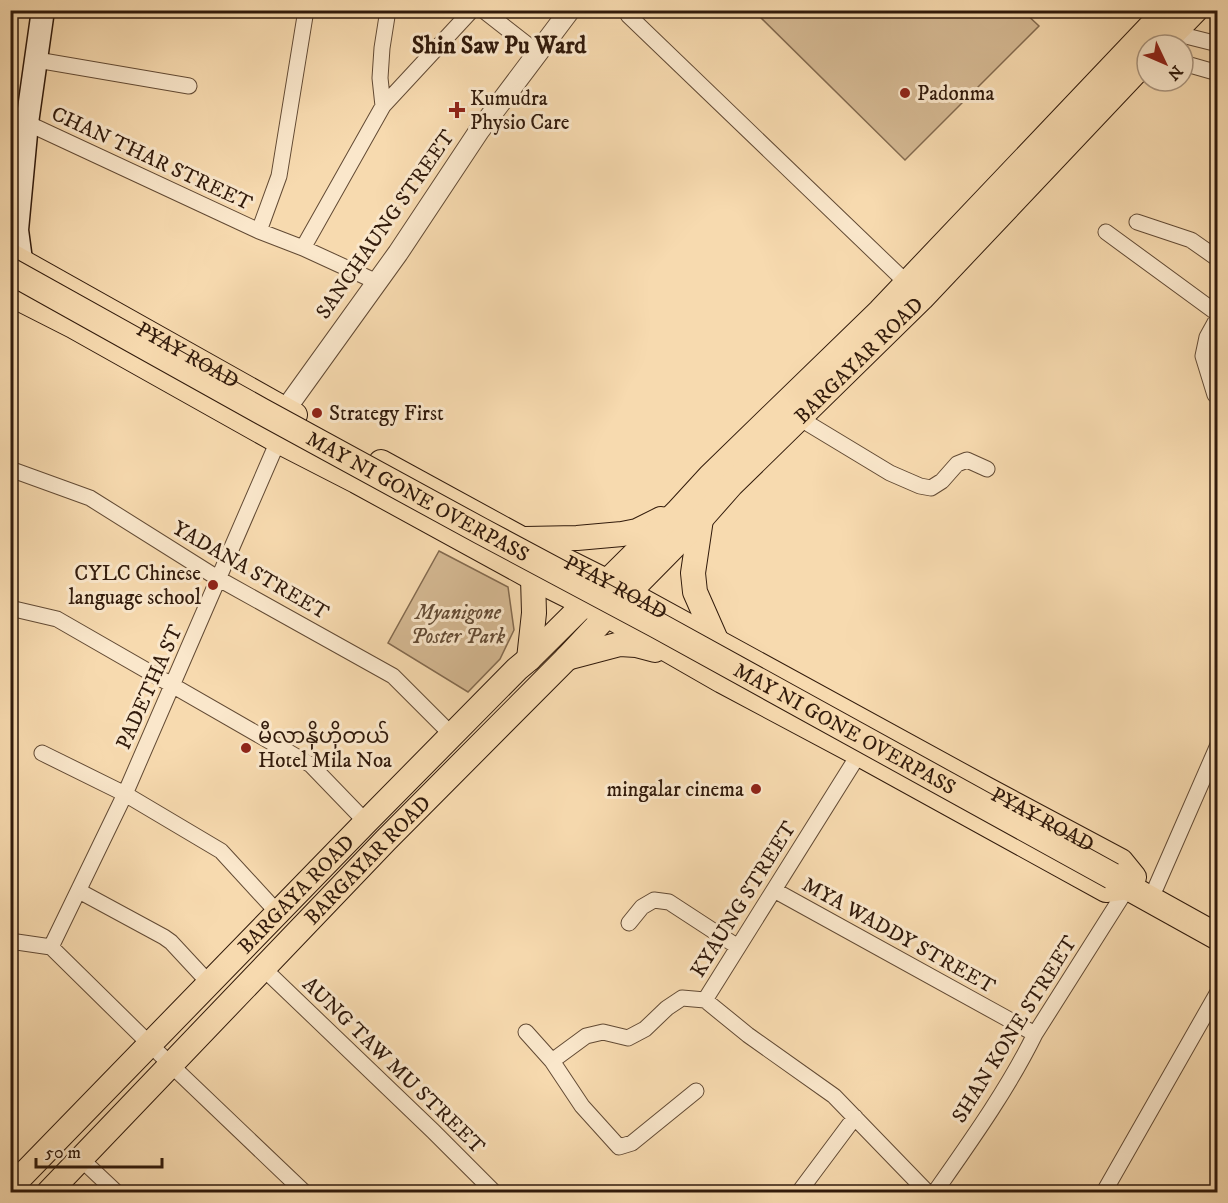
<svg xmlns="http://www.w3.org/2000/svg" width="1228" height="1203" font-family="'IM FELL DW Pica','Noto Sans Myanmar',serif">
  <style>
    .green { fill: #d5b993; stroke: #836a4f; stroke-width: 1.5 }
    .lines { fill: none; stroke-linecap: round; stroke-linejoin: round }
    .minor-casing { stroke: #624a34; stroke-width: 17 }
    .tertiary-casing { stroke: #624a34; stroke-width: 22 }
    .secondary-casing { stroke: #311a0b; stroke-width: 25 }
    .primary-casing { stroke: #311a0b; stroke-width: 26 }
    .trunk-casing { stroke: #311a0b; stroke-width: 28 }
    .minor { stroke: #fae7cb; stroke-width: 15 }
    .tertiary { stroke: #fae7cb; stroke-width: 20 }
    .secondary { stroke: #fae7cb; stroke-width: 22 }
    .primary { stroke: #f7daaf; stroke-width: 24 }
    .trunk { stroke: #f7daaf; stroke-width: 26 }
    .trunk-bridge-casing { stroke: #311a0b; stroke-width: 28; stroke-linecap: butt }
    .trunk-bridge { stroke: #f7daaf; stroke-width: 26 }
    .poi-dot { fill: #8f2418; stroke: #fae7cb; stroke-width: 2 }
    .labels { text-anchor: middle; stroke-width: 6; stroke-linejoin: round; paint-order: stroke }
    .poi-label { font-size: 21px; fill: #311a0b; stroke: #fae7cb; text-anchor: start }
    .street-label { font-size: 21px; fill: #311a0b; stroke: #fae7cb }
    .park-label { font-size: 21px; font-style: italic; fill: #624a34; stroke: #fae7cb }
    .quarter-label { font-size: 24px; font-weight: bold; fill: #311a0b; stroke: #fae7cb }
  </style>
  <rect width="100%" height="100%" fill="#f7daaf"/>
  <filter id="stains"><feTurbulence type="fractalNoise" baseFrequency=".00333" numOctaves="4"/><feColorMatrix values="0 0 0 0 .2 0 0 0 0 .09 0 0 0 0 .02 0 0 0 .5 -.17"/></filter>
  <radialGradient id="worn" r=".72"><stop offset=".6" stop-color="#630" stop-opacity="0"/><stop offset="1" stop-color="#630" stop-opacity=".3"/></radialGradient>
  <path class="green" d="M 754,11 L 1023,11 L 1039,26 L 905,160 Z
    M 439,551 L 508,587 L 514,630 L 500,659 L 468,692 L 388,643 Z"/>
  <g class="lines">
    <defs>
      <path id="minor" d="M 483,10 L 538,53
        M 628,15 L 911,287
        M 1174,33 L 1218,44
        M 37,60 L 189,86
        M 1183,63 L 1218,73
        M 383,106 L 380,78 L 382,48 L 388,10
        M 27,123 L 259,231 L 303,248 L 377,282
        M 1137,222 L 1191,240 L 1218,259
        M 259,231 L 279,176 L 306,10
        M 1106,232 L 1218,314
        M 303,248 L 383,106 L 472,10
        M 1215,395 L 1203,356 L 1207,337 L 1218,317
        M 794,415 L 890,473 L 920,486 L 931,488 L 942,481 L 957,464 L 967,460 L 987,469
        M 10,469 L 90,498 L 219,579 L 393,676 L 452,735
        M 10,608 L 57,619 L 311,765 L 366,822
        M 42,753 L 125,794 L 221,851 L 278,913
        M 859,754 L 705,1000 L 748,1035 L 834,1096 L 927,1192
        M 1156,887 L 1218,745
        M 774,890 L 1035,1034
        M 79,891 L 164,937 L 171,942 L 210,984
        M 629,923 L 642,907 L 654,900 L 669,902 L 738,947
        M 10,941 L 51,947 L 171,1065 L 304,1192
        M 51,947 L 125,794 L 278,441
        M 264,969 L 433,1131 L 494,1192
        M 526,1032 L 552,1061 L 586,1036 L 603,1032 L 628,1038 L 645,1029 L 667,1008 L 682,998 L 705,1000
        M 552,1061 L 582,1106 L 619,1147 L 632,1143 L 696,1091
        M 81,1159 L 116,1192
        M 799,1192 L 855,1117
        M 935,1192 C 970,1142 1008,1089 1035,1034 L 1128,887
        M 1104,1192 L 1218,992"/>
      <path id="tertiary" d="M 285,410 L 398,253 L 479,131 L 570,10"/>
      <path id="secondary" d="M 17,277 L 21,260 L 17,230 L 27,123 L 43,10"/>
      <g id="primary">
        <path d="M 1162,45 L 1196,10"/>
        <path id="s1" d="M 10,255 L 295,415"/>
        <path d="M 10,294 L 73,326 L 278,441 L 356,481 L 533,578 L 607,615 L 722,681 L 859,754 L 1106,890 L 1128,887"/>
        <path id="s2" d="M 381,462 L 522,539 L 606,581 L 986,789 L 1121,861 L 1134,877"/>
        <path d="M 701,519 L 693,573 L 695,592 L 717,642"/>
        <path d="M 525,539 L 577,538 L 622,534 L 637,531 L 661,519"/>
        <path d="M 567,658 L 620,644 L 636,645 L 655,650"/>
        <path d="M 529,659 L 534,613 L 533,578"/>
        <path id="s3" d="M 10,1188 L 366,822 L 517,669 L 529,659 L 677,512 L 710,476 L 880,311 L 1166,10"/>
        <path id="s4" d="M 49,1192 L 386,840 L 567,658 L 628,593 L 701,519 L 731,485 L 922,298 L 1147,60"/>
      </g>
      <path id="trunk" d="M 1112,876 L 1128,887 L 1218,937"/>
    </defs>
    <use href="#minor" class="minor-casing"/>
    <use href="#tertiary" class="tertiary-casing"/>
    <use href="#secondary" class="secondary-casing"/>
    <use href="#primary" class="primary-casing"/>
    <use href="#trunk" class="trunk-casing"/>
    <use href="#minor" class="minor"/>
    <use href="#tertiary" class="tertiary"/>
    <use href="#secondary" class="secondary"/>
    <use href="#primary" class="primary"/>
    <use href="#trunk" class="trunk"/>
    <defs>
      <g id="trunk-bridge">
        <path id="s5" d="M 10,271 L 261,411 L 481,531 L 657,625 L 1112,876"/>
      </g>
    </defs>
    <use href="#trunk-bridge" class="trunk-bridge-casing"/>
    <use href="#trunk-bridge" class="trunk-bridge"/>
  </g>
  <g class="poi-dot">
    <circle cx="905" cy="93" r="6"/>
    <path d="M454 101h6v6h6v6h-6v6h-6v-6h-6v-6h6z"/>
    <circle cx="317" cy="413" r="6"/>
    <circle cx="213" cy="585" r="6"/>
    <circle cx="246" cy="748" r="6"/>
    <circle cx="756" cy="789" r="6"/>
  </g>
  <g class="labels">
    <g class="poi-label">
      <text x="917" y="100">Padonma</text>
      <text x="470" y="105">Kumudra<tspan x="470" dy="24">Physio Care</tspan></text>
      <text x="329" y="420">Strategy First</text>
      <text x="201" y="580" text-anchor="end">CYLC Chinese<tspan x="201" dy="24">language school</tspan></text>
      <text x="258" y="743">မီလာနိုဟိုတယ်<tspan x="258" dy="24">Hotel Mila Noa</tspan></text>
      <text x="744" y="796" text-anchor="end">mingalar cinema</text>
    </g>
    <g class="street-label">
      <text transform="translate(152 158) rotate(25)" y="7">CHAN THAR STREET</text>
      <text transform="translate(385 224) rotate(-55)" y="7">SANCHAUNG STREET</text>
      <text dy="7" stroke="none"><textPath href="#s1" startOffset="204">PYAY ROAD</textPath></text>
      <text dy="7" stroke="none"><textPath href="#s4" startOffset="1161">BARGAYAR ROAD</textPath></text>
      <text dy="7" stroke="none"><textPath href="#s5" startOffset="466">MAY NI GONE OVERPASS</textPath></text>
      <text transform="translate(251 570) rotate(30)" y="7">YADANA STREET</text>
      <text dy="7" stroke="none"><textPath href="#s2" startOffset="266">PYAY ROAD</textPath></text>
      <text transform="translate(149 687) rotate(-66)" y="7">PADETHA ST</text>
      <text dy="7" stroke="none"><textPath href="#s5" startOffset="952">MAY NI GONE OVERPASS</textPath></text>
      <text dy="7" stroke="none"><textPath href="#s2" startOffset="752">PYAY ROAD</textPath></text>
      <text dy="7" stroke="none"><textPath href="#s4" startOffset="460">BARGAYAR ROAD</textPath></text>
      <text dy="7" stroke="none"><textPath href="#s3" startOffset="410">BARGAYA ROAD</textPath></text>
      <text transform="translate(743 899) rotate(-58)" y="7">KYAUNG STREET</text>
      <text transform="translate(899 935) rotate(29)" y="7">MYA WADDY STREET</text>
      <text transform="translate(1014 1029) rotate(-58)" y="7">SHAN KONE STREET</text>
      <text transform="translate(394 1065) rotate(44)" y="7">AUNG TAW MU STREET</text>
    </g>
    <g class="park-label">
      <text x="458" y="619">Myanigone<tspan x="458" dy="24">Poster Park</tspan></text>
    </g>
    <g class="quarter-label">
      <text x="499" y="53">Shin Saw Pu Ward</text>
    </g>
  </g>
  <rect width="1228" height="1203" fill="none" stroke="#f7daaf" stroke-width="36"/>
  <rect x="12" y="12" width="1204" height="1179" fill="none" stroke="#311a0b" stroke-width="3"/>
  <rect x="18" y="18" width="1192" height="1167" fill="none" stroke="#311a0b" stroke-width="1.5"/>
  <g transform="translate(1165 63) rotate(134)"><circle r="28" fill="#fae7cb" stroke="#aa957e" stroke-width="1.5"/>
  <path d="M0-4.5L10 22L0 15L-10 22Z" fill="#8f2418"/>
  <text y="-9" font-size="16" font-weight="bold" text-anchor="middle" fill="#311a0b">N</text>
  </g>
  <path d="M36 1158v9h126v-9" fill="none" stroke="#311a0b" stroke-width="3"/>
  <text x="45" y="1158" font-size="18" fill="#311a0b" stroke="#fae7cb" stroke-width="4.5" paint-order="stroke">50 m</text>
  <rect width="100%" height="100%" filter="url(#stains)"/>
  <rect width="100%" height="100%" fill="url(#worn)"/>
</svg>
